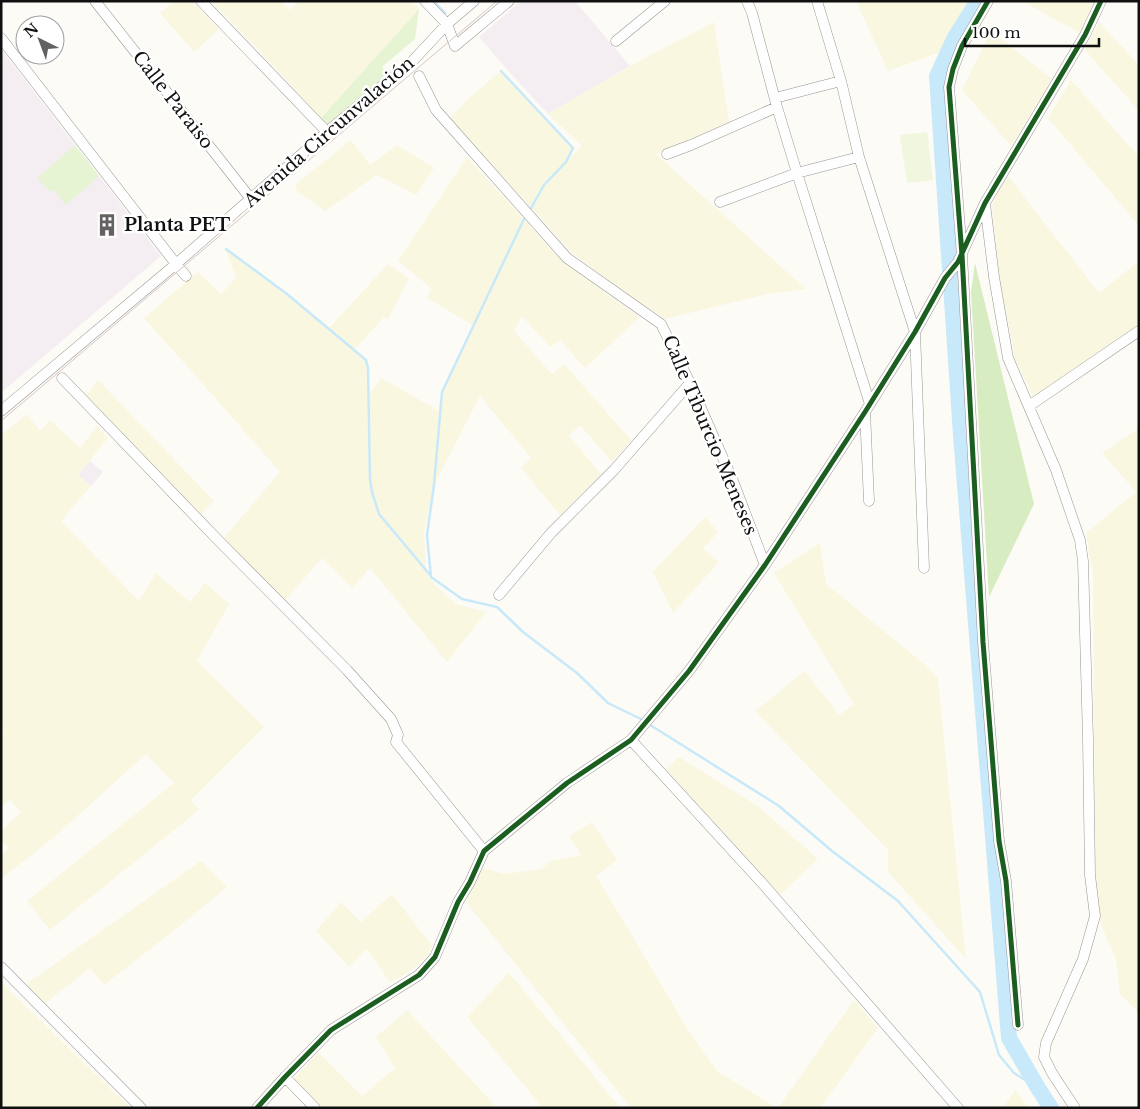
<svg xmlns="http://www.w3.org/2000/svg" width="1140" height="1109" font-family="'Libre Baskerville',serif">
  <style>
    .industrial { fill: #f4eef2 }
    .farmland { fill: #faf7e1 }
    .green { fill: #e6f4d4 }
    .forest { fill: #d7ecc1 }
    .pitch { fill: #f0f7de }
    .lines { fill: none; stroke-linecap: round; stroke-linejoin: round }
    .stream { stroke: #c8e9fa; stroke-width: 2.5 }
    .river { stroke: #c8e9fa; stroke-width: 16 }
    .minor-casing { stroke: #969694; stroke-width: 11 }
    .minor { stroke: #fffefe; stroke-width: 10 }
    .tram { stroke: #dac4c5; stroke-width: 1 }
    .cycleway-casing { stroke: #fff; stroke-width: 8 }
    .cycleway { stroke: #1b5e20; stroke-width: 5 }
    .labels { text-anchor: middle; stroke-width: 5; stroke-linejoin: round; paint-order: stroke }
    .street-label { font-size: 18px; fill: #101010; stroke: #fff }
    .poi-label { font-size: 18px; font-weight: bold; fill: #101010; stroke: #fff; text-anchor: start }
  </style>
  <rect width="100%" height="100%" fill="#fcfbf6"/>
  <path class="industrial" d="M 521,1 L 575,1 L 630,66 L 548,114 L 512,75 L 479,37 Z
    M 1,49 L 161,256 L 1,393 Z
    M 90,461 L 103,472 L 91,486 L 78,475 Z"/>
  <path class="farmland" d="M 174,1 L 192,1 L 219,29 L 194,52 L 160,13 Z
    M 211,1 L 281,1 L 290,10 L 298,1 L 412,1 L 419,9 L 321,118 L 257,48 Z
    M 856,1 L 971,1 L 954,27 L 946,50 L 888,71 Z
    M 1022,1 L 1094,1 L 1080,33 Z
    M 714,22 L 729,122 L 656,154 L 806,289 L 767,294 L 665,319 L 649,308 L 631,297 L 571,252 L 450,118 L 467,100 L 501,71 L 573,148 L 567,160 L 582,146 L 548,114 L 630,66 Z
    M 1099,22 L 1139,65 L 1139,111 L 1085,50 Z
    M 991,31 L 1052,79 L 1011,146 L 962,90 Z
    M 1071,80 L 1139,157 L 1139,226 L 1048,118 Z
    M 351,140 L 370,165 L 397,145 L 434,168 L 416,195 L 377,175 L 325,211 L 297,191 L 295,185 Z
    M 467,157 L 556,255 L 608,295 L 640,317 L 585,368 L 560,340 L 550,347 L 522,316 L 514,331 L 552,374 L 564,364 L 631,440 L 612,462 L 580,425 L 569,436 L 601,474 L 560,515 L 521,468 L 531,458 L 480,396 L 434,485 L 424,533 L 426,564 L 425,570 L 435,585 L 456,604 L 486,612 L 447,662 L 370,568 L 352,588 L 322,558 L 283,603 L 222,540 L 280,472 L 210,392 L 144,318 L 198,272 L 221,294 L 236,278 L 226,249 L 287,294 L 329,328 L 388,264 L 409,278 L 388,320 L 384,317 L 355,349 L 366,360 L 368,368 L 368,396 L 381,378 L 439,411 L 442,392 L 474,326 L 427,298 L 431,288 L 398,261 Z
    M 1007,175 L 1099,293 L 1139,261 L 1139,325 L 1033,397 L 1015,359 L 998,270 L 992,205 Z
    M 98,380 L 214,501 L 201,514 L 86,396 Z
    M 27,414 L 40,431 L 50,420 L 80,448 L 97,426 L 108,438 L 78,475 L 91,486 L 61,521 L 139,601 L 156,573 L 190,602 L 205,583 L 229,604 L 197,661 L 264,727 L 191,800 L 199,810 L 50,930 L 27,901 L 174,783 L 146,754 L 53,838 L 1,879 L 1,855 L 9,848 L 1,840 L 1,831 L 21,812 L 10,800 L 1,807 L 1,734 L 4,731 L 1,728 L 1,435 Z
    M 1139,428 L 1139,1013 L 1120,994 L 1116,960 L 1101,925 L 1095,863 L 1093,575 L 1086,533 L 1136,492 L 1102,453 Z
    M 705,517 L 718,532 L 703,549 L 719,562 L 673,613 L 653,572 Z
    M 820,543 L 826,584 L 923,663 L 938,678 L 966,959 L 888,872 L 888,850 L 755,711 L 805,671 L 839,715 L 854,704 L 774,573 Z
    M 679,757 L 759,807 L 818,859 L 780,895 L 666,769 Z
    M 592,822 L 617,860 L 596,876 L 633,937 L 688,1030 L 717,1071 L 777,1108 L 631,1108 L 466,902 L 482,868 L 505,874 L 542,869 L 550,861 L 581,855 L 569,836 Z
    M 201,861 L 227,887 L 171,933 L 104,985 L 90,968 L 45,1003 L 26,984 Z
    M 392,894 L 432,946 L 428,955 L 408,973 L 390,982 L 367,949 L 349,967 L 316,931 L 341,902 L 361,922 Z
    M 509,973 L 554,1027 L 620,1108 L 543,1108 L 467,1017 Z
    M 1,982 L 130,1108 L 1,1108 Z
    M 854,1000 L 878,1028 L 820,1108 L 778,1108 Z
    M 407,1010 L 497,1108 L 320,1108 L 293,1080 L 318,1052 L 362,1096 L 395,1068 L 376,1037 Z
    M 1015,1090 L 1029,1108 L 1003,1108 Z"/>
  <path class="green" d="M 419,9 L 415,39 L 382,67 L 388,75 L 329,126 L 321,118 Z
    M 75,145 L 99,176 L 66,205 L 54,190 L 50,192 L 37,178 Z"/>
  <path class="forest" d="M 975,263 L 1034,504 L 989,597 L 971,292 Z"/>
  <path class="pitch" d="M 927,132 L 933,180 L 907,183 L 900,135 Z"/>
  <g class="lines">
    <path class="stream" d="M 433,1 L 445,13
      M 501,71 L 573,148 L 566,162 L 544,185 L 530,210
      M 524,219 L 442,392 L 434,485 L 427,535 L 431,577 L 462,599 L 497,607 L 523,632 L 577,673 L 608,703 L 643,720
      M 226,249 L 287,294 L 366,360 L 368,368 L 370,479 L 372,492 L 379,514 L 431,576
      M 647,723 L 779,806 L 832,851 L 898,901 L 980,992 L 999,1055 L 1014,1073 L 1038,1088"/>
    <path class="river" d="M 978,1 L 955,37 L 937,76 L 961,435 L 1009,1038 L 1038,1088 L 1051,1108"/>
    <defs>
      <path id="minor" d="M 95,1 L 251,199
        M 201,1 L 327,132
        M 425,1 L 447,24 L 455,46 L 509,1
        M 747,1 L 752,13 L 777,107 L 797,173 L 870,404
        M 817,1 L 841,81 L 859,157 L 915,332 L 924,568
        M 988,1 L 962,46 L 953,69 L 949,87 L 962,255 L 983,642 L 999,841 L 1006,881 L 1018,1025
        M 1,38 L 176,264 L 186,276
        M 616,41 L 665,1
        M 419,76 L 436,110 L 567,258 L 661,324 L 690,383 L 733,481 L 765,565
        M 775,98 L 841,81
        M 667,154 L 691,145 L 777,107
        M 720,202 L 797,173 L 859,157
        M 985,204 L 994,277 L 1008,358 L 1056,470 L 1080,540 L 1083,561 L 1088,739 L 1090,875 L 1095,916 L 1083,959 L 1046,1043 L 1044,1057 L 1052,1073 L 1075,1108
        M 62,378 L 217,539 L 347,670 L 391,719 L 398,735 L 396,742 L 484,851
        M 1029,406 L 1139,331
        M 1,411 L 176,264 L 327,132 L 388,81 L 407,67 L 447,24 L 474,1
        M 865,412 L 869,501
        M 499,595 L 551,533 L 614,470 L 690,383
        M 631,740 L 763,884 L 958,1108
        M 1,967 L 141,1108
        M 285,1077 L 315,1108
        M 257,1108 L 285,1077 L 331,1030 L 419,975 L 435,957 L 458,902 L 470,882 L 484,851 L 567,783 L 631,740 L 689,671 L 765,565 L 865,412 L 915,332 L 945,278 L 958,262 L 985,203 L 1085,35 L 1101,1"/>
    </defs>
    <use href="#minor" class="minor-casing"/>
    <use href="#minor" class="minor"/>
    <path class="tram" d="M 1,421 L 497,1"/>
    <defs>
      <path id="cycleway" d="M 988,1 L 962,46 L 953,69 L 949,87 L 962,255 L 983,642 L 999,841 L 1006,881 L 1018,1025
        M 257,1108 L 285,1077 L 331,1030 L 419,975 L 435,957 L 458,902 L 470,882 L 484,851 L 567,783 L 631,740 L 689,671 L 765,565 L 865,412 L 915,332 L 945,278 L 958,262 L 985,203 L 1085,35 L 1101,1"/>
    </defs>
    <use href="#cycleway" class="cycleway-casing"/>
    <use href="#cycleway" class="cycleway"/>
  </g>
  <defs>
    <symbol id="building-bare" viewBox="-9 -9 18 18"><path d="M-4-6H4V6H1V3H-1V6H-4ZM-2.5-4.3h1.7v1.8h-1.7ZM.8-4.3h1.7v1.8H.8ZM-2.5-1h1.7V.8h-1.7ZM.8-1h1.7V.8H.8Z" fill="#636260" stroke="#fff" stroke-width="2.5" paint-order="stroke"/></symbol>
  </defs>
  <g fill-rule="evenodd">
    <use href="#building-bare" x="91" y="209" width="32" height="32"/>
  </g>
  <g class="labels">
    <g class="street-label">
      <text transform="translate(173 100) rotate(52)" y="6">Calle Paraiso</text>
      <text transform="translate(329 132) rotate(-41)" y="6">Avenida Circunvalación</text>
      <text transform="translate(710 435) rotate(67)" y="6">Calle Tiburcio Meneses</text>
    </g>
    <g class="poi-label">
      <text x="124" y="231">Planta PET</text>
    </g>
  </g>
  <rect width="1140" height="1109" fill="none" stroke="#101010" stroke-width="5"/>
  <g transform="translate(40 40) rotate(318)"><circle r="24" fill="#ffffff" stroke="#9f9f9f"/>
  <path d="M0-4L9 19L0 12L-9 19Z" fill="#636260"/>
  <text y="-8" font-size="14" font-weight="bold" text-anchor="middle" fill="#101010">N</text>
  </g>
  <path d="M965 38v8h134v-8" fill="none" stroke="#101010" stroke-width="2.5"/>
  <text x="972" y="38" font-size="15" fill="#101010" stroke="#ffffff" stroke-width="4" paint-order="stroke">100 m</text>
</svg>
